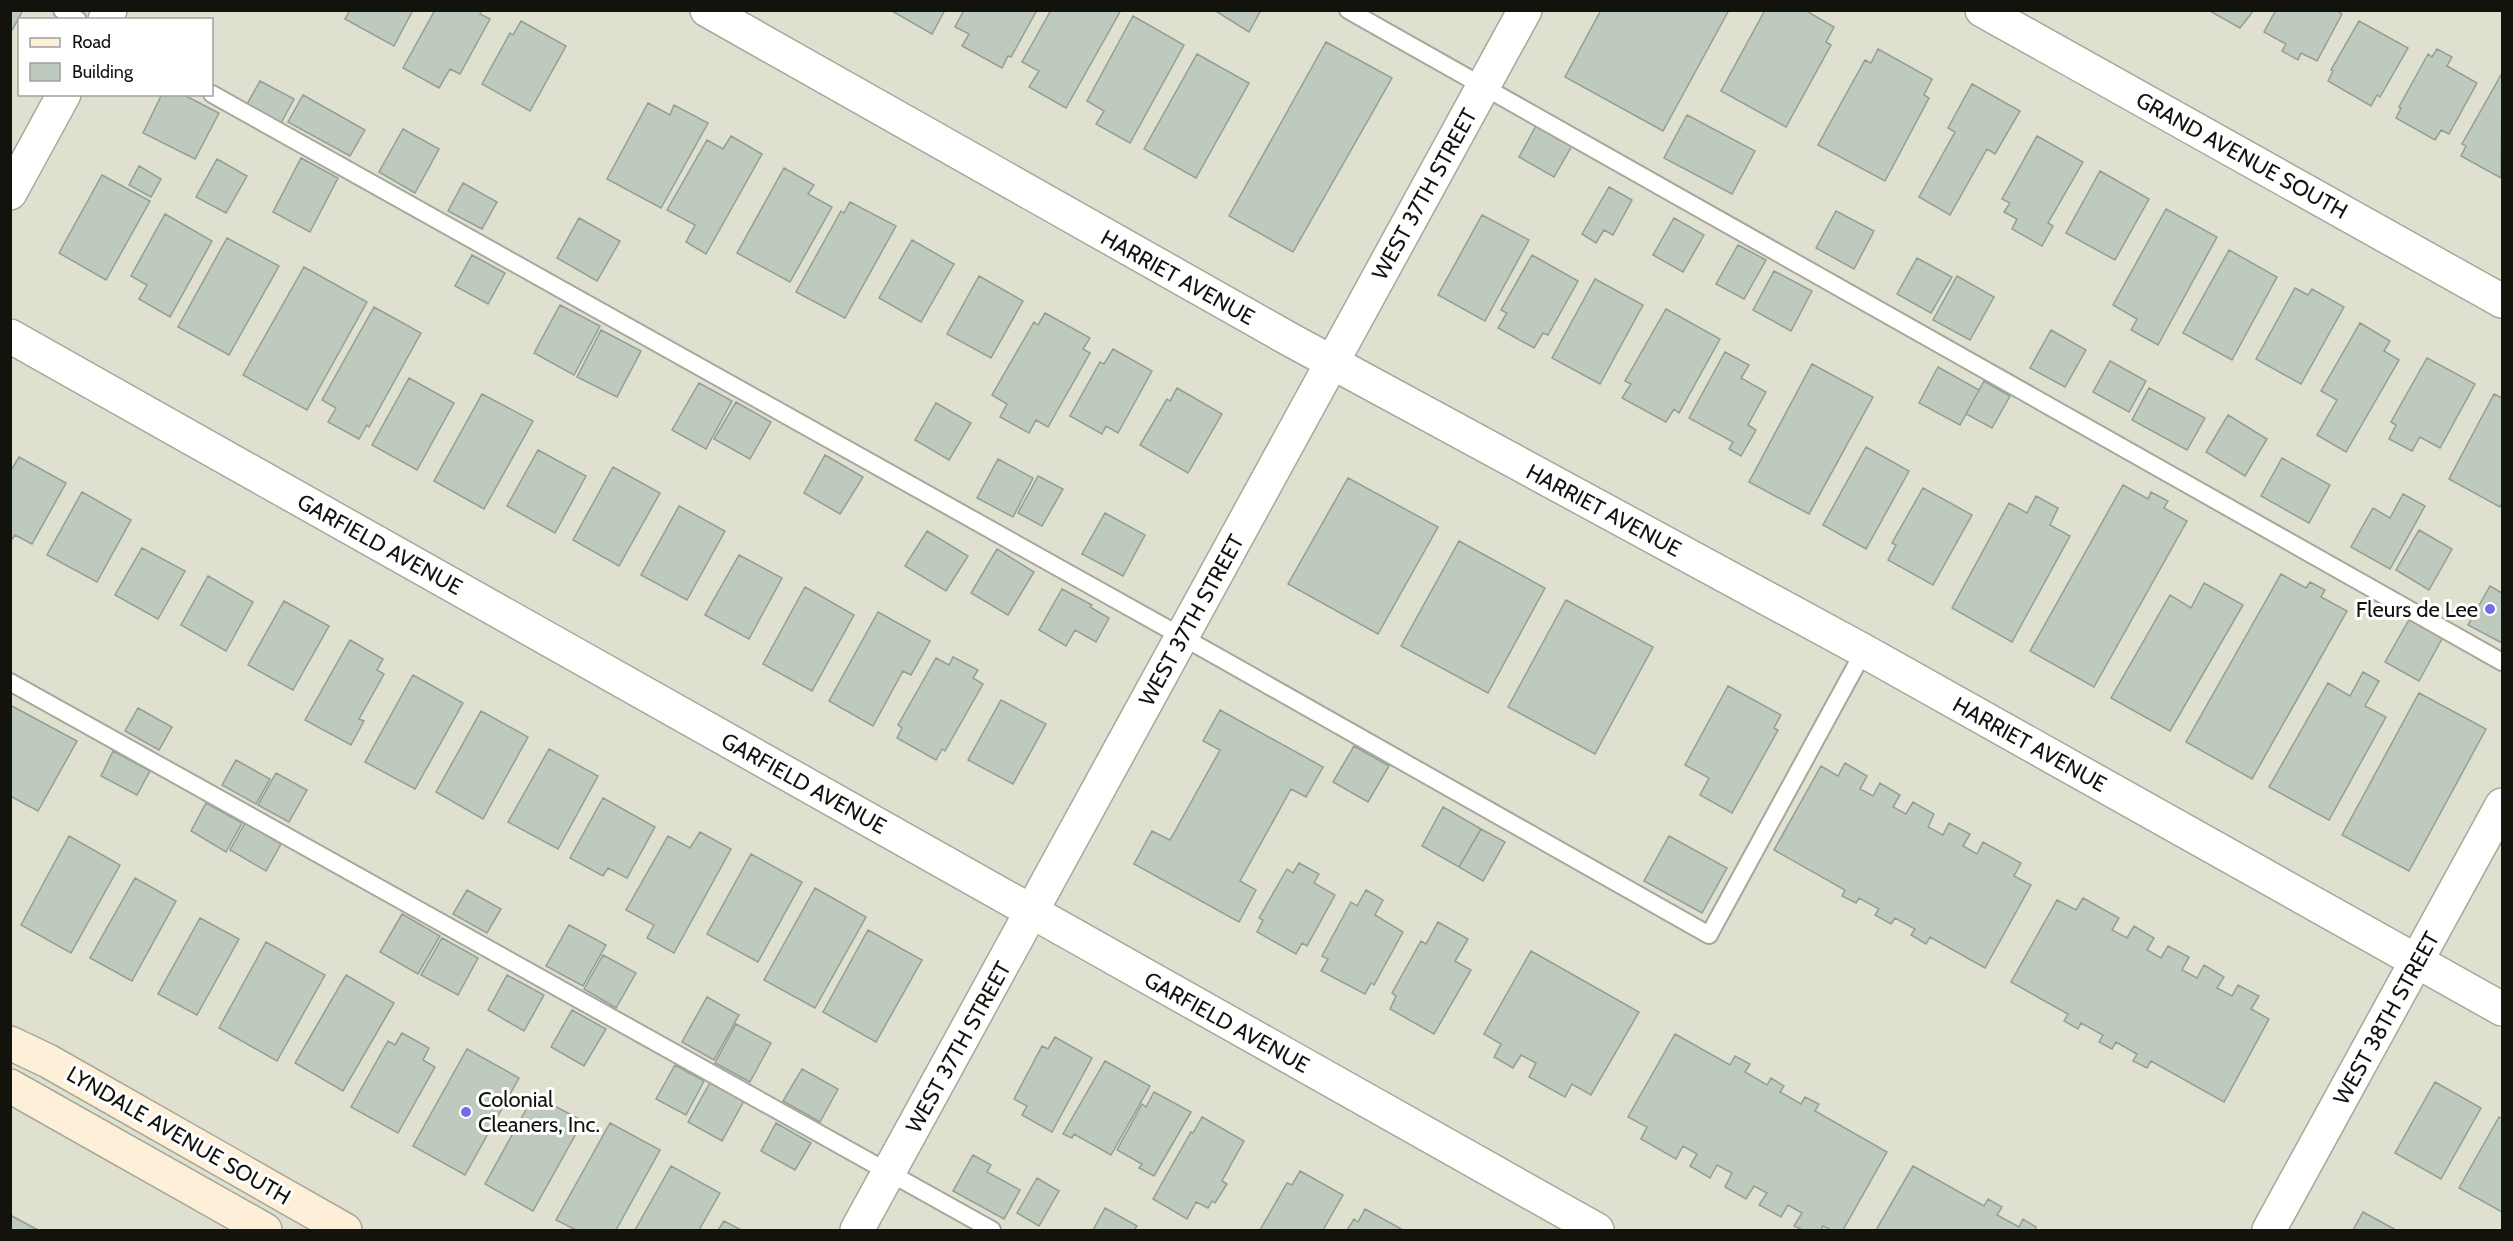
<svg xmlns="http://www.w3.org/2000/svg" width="2513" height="1241" font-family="Cabin,sans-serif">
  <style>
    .building { fill: #becabe; stroke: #939f93; stroke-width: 1.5 }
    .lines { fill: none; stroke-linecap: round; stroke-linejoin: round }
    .service-casing { stroke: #a7a899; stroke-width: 20 }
    .minor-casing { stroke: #a7a899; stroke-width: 36 }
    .tertiary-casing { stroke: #a7a899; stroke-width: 36 }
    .secondary-casing { stroke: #a7a899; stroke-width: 36 }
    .service { stroke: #fff; stroke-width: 16 }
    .minor { stroke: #fff; stroke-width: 33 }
    .tertiary { stroke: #fff; stroke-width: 33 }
    .secondary { stroke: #feefd9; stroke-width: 33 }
    .poi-dot { fill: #736ce6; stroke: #fff; stroke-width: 2 }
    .labels { text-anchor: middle; stroke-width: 6; stroke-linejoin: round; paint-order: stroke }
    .street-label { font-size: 22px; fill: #12130d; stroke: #fff }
    .poi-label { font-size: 22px; fill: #12130d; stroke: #fff; text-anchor: end }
  </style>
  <rect width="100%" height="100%" fill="#dfe0d0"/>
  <path class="building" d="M 10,10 L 23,10 L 10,34 Z
    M 350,10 L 413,10 L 394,46 L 345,19 Z
    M 435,10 L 482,10 L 480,14 L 490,19 L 460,74 L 450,69 L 439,88 L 403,68 Z
    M 890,10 L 945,10 L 932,34 Z
    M 964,10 L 1037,10 L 1011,57 L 1008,56 L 1002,68 L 962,46 L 969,34 L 955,27 Z
    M 1051,10 L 1121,10 L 1066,108 L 1029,87 L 1039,71 L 1022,62 Z
    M 1214,10 L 1261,10 L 1249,32 Z
    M 1601,10 L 1729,10 L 1663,131 L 1565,77 Z
    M 1765,10 L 1805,10 L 1834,27 L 1826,42 L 1831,45 L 1786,127 L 1721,91 Z
    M 2208,10 L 2254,10 L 2240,28 Z
    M 2276,10 L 2336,10 L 2342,14 L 2317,61 L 2301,53 L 2298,60 L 2282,51 L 2286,44 L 2264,32 Z
    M 1133,16 L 1184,45 L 1130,143 L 1096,124 L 1104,111 L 1087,101 Z
    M 521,21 L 566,46 L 530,111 L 482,84 L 510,33 L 513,35 Z
    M 2359,21 L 2408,48 L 2380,97 L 2377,95 L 2371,106 L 2328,81 L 2333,71 L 2331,70 Z
    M 1326,42 L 1392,78 L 1293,252 L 1229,216 Z
    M 1878,49 L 1932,79 L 1924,95 L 1929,98 L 1885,181 L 1818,145 L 1865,60 L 1871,63 Z
    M 2437,49 L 2452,57 L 2447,66 L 2477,83 L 2449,134 L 2441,130 L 2435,140 L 2396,118 L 2401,108 L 2399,107 L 2428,54 L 2432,57 Z
    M 1197,54 L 1249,83 L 1196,178 L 1144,149 Z
    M 2501,75 L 2502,76 L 2501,178 L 2461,156 L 2466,146 L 2462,144 Z
    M 260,81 L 294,99 L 280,125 L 246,106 Z
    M 1972,84 L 2020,111 L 1995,154 L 1987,149 L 1950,215 L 1919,197 L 1955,132 L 1948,128 Z
    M 162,94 L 182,94 L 219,113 L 195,159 L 143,133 Z
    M 303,95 L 365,130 L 350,156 L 288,122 Z
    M 648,103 L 670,115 L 674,105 L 708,123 L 661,208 L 607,179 Z
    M 1687,115 L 1755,151 L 1732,194 L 1664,158 Z
    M 1537,124 L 1573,144 L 1554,177 L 1519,157 Z
    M 403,129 L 439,149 L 415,193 L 379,172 Z
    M 731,136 L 762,154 L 706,254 L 686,242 L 695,225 L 667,210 L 707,140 L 723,149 Z
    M 2037,136 L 2083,162 L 2048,223 L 2053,226 L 2042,246 L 2012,229 L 2017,219 L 2004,212 L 2010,203 L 2002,199 Z
    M 301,158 L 338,178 L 310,232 L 273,212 Z
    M 217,159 L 247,176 L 226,213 L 196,197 Z
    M 139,166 L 161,179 L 151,197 L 129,185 Z
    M 784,168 L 814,185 L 808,194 L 832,207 L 790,282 L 737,253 Z
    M 2100,171 L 2149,199 L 2115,260 L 2066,233 Z
    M 102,175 L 150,201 L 106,280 L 59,253 Z
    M 463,183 L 497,202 L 482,229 L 448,211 Z
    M 1609,187 L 1632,200 L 1613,235 L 1604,230 L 1596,243 L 1582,234 Z
    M 850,202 L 896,226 L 845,318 L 796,292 L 841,211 L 844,213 Z
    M 2166,209 L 2217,237 L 2158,345 L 2131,330 L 2137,319 L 2113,305 Z
    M 1836,211 L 1874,231 L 1854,269 L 1816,248 Z
    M 165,214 L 212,241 L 170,317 L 139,299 L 147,285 L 131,276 Z
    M 1482,215 L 1529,240 L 1485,321 L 1438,295 Z
    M 579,218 L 620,241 L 597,281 L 557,258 Z
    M 1674,218 L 1704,235 L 1683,272 L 1653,255 Z
    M 227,238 L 279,266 L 229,355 L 178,327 Z
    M 912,240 L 954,264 L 921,322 L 879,298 Z
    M 1738,245 L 1766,260 L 1744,299 L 1716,284 Z
    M 2229,250 L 2277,277 L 2232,360 L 2183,333 Z
    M 472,255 L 505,273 L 488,304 L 455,286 Z
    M 1532,255 L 1578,281 L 1548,335 L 1543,333 L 1534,348 L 1498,328 L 1507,313 L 1501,310 Z
    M 1917,258 L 1952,277 L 1931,313 L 1897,294 Z
    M 304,267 L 367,302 L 307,410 L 243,375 Z
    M 1774,271 L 1812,291 L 1791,331 L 1753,310 Z
    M 979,276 L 1023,301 L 991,358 L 947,334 Z
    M 1957,276 L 1994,297 L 1970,340 L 1933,320 Z
    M 1595,279 L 1643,305 L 1600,384 L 1552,358 Z
    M 2295,288 L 2308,295 L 2312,289 L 2344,307 L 2301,384 L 2256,359 Z
    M 560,305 L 600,326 L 574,375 L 534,353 Z
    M 374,307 L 421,333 L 369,427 L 367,425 L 359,439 L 328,422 L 336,408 L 322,400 Z
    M 1666,309 L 1720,339 L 1679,413 L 1674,409 L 1666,422 L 1622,398 L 1631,384 L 1625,381 Z
    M 1045,313 L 1090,338 L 1083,349 L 1090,353 L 1048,427 L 1036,420 L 1029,433 L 1000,417 L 1007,404 L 992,395 L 1034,322 L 1038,325 Z
    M 2360,323 L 2390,341 L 2384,351 L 2399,360 L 2346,452 L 2317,435 L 2337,400 L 2321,391 Z
    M 601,330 L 641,351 L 617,397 L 577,377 Z
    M 2051,330 L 2086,350 L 2065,387 L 2030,368 Z
    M 1113,349 L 1152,371 L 1118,433 L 1106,426 L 1102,434 L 1070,416 L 1100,362 L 1104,364 Z
    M 1725,352 L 1749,365 L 1741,378 L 1766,392 L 1748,425 L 1756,430 L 1741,456 L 1729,449 L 1733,442 L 1689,418 Z
    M 2427,358 L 2475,384 L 2440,448 L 2420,437 L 2412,451 L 2389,439 L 2396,425 L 2391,422 Z
    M 2110,361 L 2146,381 L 2129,412 L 2093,392 Z
    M 1812,364 L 1873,397 L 1809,514 L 1749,482 Z
    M 1938,367 L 1979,390 L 1960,425 L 1919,403 Z
    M 409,378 L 454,403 L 417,470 L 372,445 Z
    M 1984,381 L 2010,396 L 1992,428 L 1966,414 Z
    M 699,383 L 732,401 L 706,449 L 672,430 Z
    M 1177,388 L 1222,414 L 1188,473 L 1140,445 L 1167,399 L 1170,401 Z
    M 2149,388 L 2205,418 L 2187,450 L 2132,420 Z
    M 482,394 L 533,421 L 484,509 L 434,481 Z
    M 2494,394 L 2502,398 L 2502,502 L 2500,507 L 2449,479 Z
    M 736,402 L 771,422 L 750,459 L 714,439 Z
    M 936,403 L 971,423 L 949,460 L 915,440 Z
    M 2228,415 L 2267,439 L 2245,476 L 2206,452 Z
    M 1866,447 L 1909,471 L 1866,549 L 1823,525 Z
    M 538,450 L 586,476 L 555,533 L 507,506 Z
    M 825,455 L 863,477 L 840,514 L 804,493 Z
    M 19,457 L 66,483 L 32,544 L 15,535 L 10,542 L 10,472 Z
    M 2282,458 L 2330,485 L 2309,523 L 2261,496 Z
    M 998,459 L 1033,478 L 1013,517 L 977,498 Z
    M 613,467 L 660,493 L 619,566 L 573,540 Z
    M 1038,476 L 1063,489 L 1042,526 L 1018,513 Z
    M 1348,478 L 1438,527 L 1378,634 L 1288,584 Z
    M 2123,485 L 2148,499 L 2151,492 L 2168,501 L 2164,508 L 2187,521 L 2094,687 L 2030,651 Z
    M 1923,488 L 1972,515 L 1933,585 L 1888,560 L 1896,545 L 1892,543 Z
    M 82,492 L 131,520 L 97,582 L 47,555 Z
    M 2403,494 L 2425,506 L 2390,569 L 2351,547 L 2373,508 L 2390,518 Z
    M 2036,496 L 2058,508 L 2050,525 L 2070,536 L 2012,642 L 1952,608 L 2009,503 L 2027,513 Z
    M 679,506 L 725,531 L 687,600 L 641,575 Z
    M 1105,513 L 1145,535 L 1123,576 L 1082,554 Z
    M 2419,530 L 2452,549 L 2429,590 L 2396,570 Z
    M 927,531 L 968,556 L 946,591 L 905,566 Z
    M 1459,541 L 1545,588 L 1488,693 L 1401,646 Z
    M 142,548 L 185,571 L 158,619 L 115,595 Z
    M 997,549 L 1034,572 L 1008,615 L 971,593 Z
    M 739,555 L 782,578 L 749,639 L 705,615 Z
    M 2281,574 L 2306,588 L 2310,582 L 2325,590 L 2321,597 L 2347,611 L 2252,779 L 2186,742 Z
    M 208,576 L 253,602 L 226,651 L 181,625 Z
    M 2204,583 L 2243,605 L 2170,731 L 2111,698 L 2170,595 L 2191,608 Z
    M 2490,586 L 2502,593 L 2502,643 L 2468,625 Z
    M 805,587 L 854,615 L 812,691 L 763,664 Z
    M 1062,589 L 1092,605 L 1090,607 L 1109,618 L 1096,642 L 1075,630 L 1066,646 L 1039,630 Z
    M 1566,600 L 1653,647 L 1595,754 L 1508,707 Z
    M 284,601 L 329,626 L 293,690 L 248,665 Z
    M 878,612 L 930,641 L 911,675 L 903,671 L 873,726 L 829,701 Z
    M 2410,618 L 2443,637 L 2419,681 L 2385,662 Z
    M 350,640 L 383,659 L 377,670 L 384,674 L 359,719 L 364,721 L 351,745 L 305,720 Z
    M 953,657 L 978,670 L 973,678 L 983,684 L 945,751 L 942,749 L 936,760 L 897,738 L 902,728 L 898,725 L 936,658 L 949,665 Z
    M 2363,672 L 2379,681 L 2365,706 L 2386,717 L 2329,820 L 2269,787 L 2328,683 L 2350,696 Z
    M 413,675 L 463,703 L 415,789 L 365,762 Z
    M 1728,686 L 1781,715 L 1774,728 L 1778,730 L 1732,813 L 1700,795 L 1709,778 L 1685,765 Z
    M 2419,693 L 2486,729 L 2409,871 L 2342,835 Z
    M 1001,700 L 1046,724 L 1013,784 L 968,760 Z
    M 10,705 L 77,741 L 38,811 L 10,796 Z
    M 138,708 L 172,727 L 159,750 L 125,731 Z
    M 1220,710 L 1323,767 L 1306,797 L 1291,789 L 1240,881 L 1256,890 L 1239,922 L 1134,864 L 1152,831 L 1170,840 L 1220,750 L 1203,741 Z
    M 481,711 L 528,737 L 483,819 L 436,792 Z
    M 1354,746 L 1389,766 L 1368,802 L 1333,782 Z
    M 549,749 L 598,776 L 558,849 L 508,822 Z
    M 113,751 L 150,771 L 137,795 L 101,776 Z
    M 236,760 L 270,779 L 256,804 L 222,785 Z
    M 1845,763 L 1867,776 L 1860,789 L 1873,796 L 1880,783 L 1900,795 L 1893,807 L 1906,814 L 1913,802 L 1934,814 L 1928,827 L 1943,835 L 1949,823 L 1970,834 L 1963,846 L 1977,854 L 1983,842 L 2021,863 L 2014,876 L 2031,885 L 1985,968 L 1930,937 L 1926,944 L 1911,935 L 1915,929 L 1895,918 L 1891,924 L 1875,915 L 1879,909 L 1859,898 L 1856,903 L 1842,896 L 1845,890 L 1774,850 L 1821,766 L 1838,776 Z
    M 276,773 L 307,790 L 289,822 L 258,805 Z
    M 603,798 L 655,827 L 627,878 L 608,868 L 603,876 L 570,858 Z
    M 206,803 L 242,823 L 226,852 L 191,831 Z
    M 1443,807 L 1481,829 L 1459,867 L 1422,846 Z
    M 245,823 L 281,844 L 266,871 L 230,850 Z
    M 1481,829 L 1505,842 L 1483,881 L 1459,867 Z
    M 700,832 L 731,849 L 674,953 L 647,938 L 654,925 L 626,910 L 668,836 L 690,848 Z
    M 69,836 L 120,865 L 71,953 L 21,925 Z
    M 1669,836 L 1727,868 L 1702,913 L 1644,881 Z
    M 751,854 L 802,882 L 758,962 L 707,934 Z
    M 1299,863 L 1319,874 L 1314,883 L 1335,895 L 1307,946 L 1302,943 L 1296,954 L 1257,932 L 1263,920 L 1259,918 L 1287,869 L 1293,873 Z
    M 135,878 L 176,901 L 132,981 L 90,958 Z
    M 815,888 L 866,917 L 815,1008 L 764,980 Z
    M 467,890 L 501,909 L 487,933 L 453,914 Z
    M 1366,890 L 1383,900 L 1375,915 L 1403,932 L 1374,985 L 1371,983 L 1365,994 L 1321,971 L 1328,959 L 1322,956 L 1351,902 L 1357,906 Z
    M 2083,898 L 2119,918 L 2112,930 L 2127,938 L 2134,926 L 2154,938 L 2147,950 L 2161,958 L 2168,946 L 2189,957 L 2182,970 L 2197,978 L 2204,965 L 2224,977 L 2217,988 L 2232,996 L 2238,985 L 2259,996 L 2251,1009 L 2269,1019 L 2224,1102 L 2151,1061 L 2147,1068 L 2133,1061 L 2137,1054 L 2116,1042 L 2112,1049 L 2099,1042 L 2103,1035 L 2081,1023 L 2078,1029 L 2064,1021 L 2068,1014 L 2011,982 L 2057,900 L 2076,910 Z
    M 402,914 L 440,936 L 418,974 L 380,952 Z
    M 200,918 L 239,939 L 197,1015 L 158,994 Z
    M 1438,922 L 1468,939 L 1455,961 L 1471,970 L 1434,1034 L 1390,1009 L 1396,996 L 1392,993 L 1421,941 L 1426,944 Z
    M 569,925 L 606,945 L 583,986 L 546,966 Z
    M 868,930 L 922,960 L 876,1042 L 823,1012 Z
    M 442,938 L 478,958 L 458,995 L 421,975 Z
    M 266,942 L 325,975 L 277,1061 L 219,1028 Z
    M 1531,951 L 1639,1012 L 1591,1095 L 1572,1084 L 1565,1097 L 1529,1077 L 1536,1063 L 1521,1055 L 1513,1068 L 1494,1057 L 1501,1044 L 1484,1034 Z
    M 603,955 L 636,973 L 616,1008 L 584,989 Z
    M 346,975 L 394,1003 L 343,1091 L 295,1063 Z
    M 507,975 L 544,995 L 524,1031 L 488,1010 Z
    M 707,997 L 739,1015 L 714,1060 L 682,1042 Z
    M 572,1010 L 606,1029 L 584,1066 L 551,1047 Z
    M 736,1024 L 771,1043 L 750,1082 L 715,1063 Z
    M 402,1033 L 429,1048 L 423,1060 L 435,1067 L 398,1133 L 351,1107 L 388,1041 L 395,1045 Z
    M 1675,1034 L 1730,1065 L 1735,1056 L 1750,1064 L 1745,1072 L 1767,1085 L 1771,1078 L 1784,1086 L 1780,1092 L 1801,1104 L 1805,1097 L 1819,1104 L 1815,1111 L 1887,1152 L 1843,1230 L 1831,1230 L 1823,1226 L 1821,1230 L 1803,1230 L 1794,1226 L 1802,1213 L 1788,1205 L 1781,1217 L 1759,1205 L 1767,1193 L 1754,1186 L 1746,1199 L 1725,1187 L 1732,1173 L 1717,1165 L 1710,1178 L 1690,1166 L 1697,1154 L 1683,1146 L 1676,1159 L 1641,1139 L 1647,1127 L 1628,1117 Z
    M 1055,1037 L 1092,1058 L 1052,1132 L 1022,1115 L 1027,1106 L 1014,1099 L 1042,1046 L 1048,1049 Z
    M 467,1049 L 519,1078 L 465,1175 L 413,1146 Z
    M 1105,1061 L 1150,1086 L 1111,1155 L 1074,1134 L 1072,1138 L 1063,1134 Z
    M 675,1065 L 704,1081 L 686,1115 L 656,1099 Z
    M 802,1069 L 838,1089 L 820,1122 L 783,1101 Z
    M 711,1081 L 745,1099 L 722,1141 L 688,1122 Z
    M 2435,1082 L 2481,1108 L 2441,1179 L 2395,1153 Z
    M 1154,1092 L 1191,1112 L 1154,1176 L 1139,1168 L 1142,1164 L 1117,1150 L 1142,1104 L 1146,1107 Z
    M 534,1095 L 583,1121 L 533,1211 L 485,1184 Z
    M 1202,1117 L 1244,1141 L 1222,1181 L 1227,1184 L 1215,1203 L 1212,1201 L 1208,1208 L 1196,1202 L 1187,1219 L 1153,1199 L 1191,1132 L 1193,1133 Z
    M 2499,1117 L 2502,1119 L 2502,1212 L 2459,1188 Z
    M 610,1123 L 660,1150 L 616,1230 L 576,1230 L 556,1220 Z
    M 776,1123 L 811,1143 L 795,1170 L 761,1151 Z
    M 973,1155 L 991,1165 L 987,1172 L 1020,1190 L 1004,1219 L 953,1191 Z
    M 671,1166 L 720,1193 L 699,1230 L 635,1230 Z
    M 1913,1166 L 1984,1206 L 1988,1199 L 2002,1207 L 1997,1215 L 2019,1227 L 2023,1219 L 2036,1227 L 2035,1230 L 1876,1230 Z
    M 1300,1171 L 1343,1195 L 1323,1230 L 1260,1230 L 1287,1183 L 1292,1185 Z
    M 1037,1178 L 1059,1191 L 1039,1226 L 1017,1213 Z
    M 1105,1208 L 1137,1226 L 1134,1230 L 1093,1230 Z
    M 1365,1209 L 1403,1230 L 1347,1230 L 1354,1219 L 1358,1222 Z
    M 2363,1212 L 2396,1230 L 2353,1230 Z
    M 10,1215 L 38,1230 L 10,1230 Z
    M 724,1221 L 741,1230 L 718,1230 Z"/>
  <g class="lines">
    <defs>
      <path id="service" d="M 62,10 L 78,20
        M 1348,10 L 2502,662
        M 212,94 L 1220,658 L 1709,935 L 1864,651
        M 10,682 L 992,1230"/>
      <path id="minor" d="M 707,10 L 1289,339 L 1864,651 L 2502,1009
        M 1982,10 L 2502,301
        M 10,336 L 1597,1230
        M 857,1230 L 1525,10"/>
      <path id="tertiary" d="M 105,20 L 110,10
        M 10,193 L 64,94
        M 2269,1230 L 2502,805"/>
      <path id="secondary" d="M 10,1043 L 48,1061 L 345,1230
        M 10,1086 L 265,1230"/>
    </defs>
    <use href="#service" class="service-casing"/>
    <use href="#minor" class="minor-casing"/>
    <use href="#tertiary" class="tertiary-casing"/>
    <use href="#secondary" class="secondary-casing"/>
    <use href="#service" class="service"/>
    <use href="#minor" class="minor"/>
    <use href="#tertiary" class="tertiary"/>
    <use href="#secondary" class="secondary"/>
  </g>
  <g class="poi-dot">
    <circle cx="2490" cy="609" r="6"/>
    <circle cx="466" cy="1112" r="6"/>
  </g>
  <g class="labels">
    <g class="street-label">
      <text transform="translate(2242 155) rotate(29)" y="8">GRAND AVENUE SOUTH</text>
      <text transform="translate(1424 194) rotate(-61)" y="8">WEST 37TH STREET</text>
      <text transform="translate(1178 277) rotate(29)" y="8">HARRIET AVENUE</text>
      <text transform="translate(1604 510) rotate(28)" y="8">HARRIET AVENUE</text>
      <text transform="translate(380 544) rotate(29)" y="8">GARFIELD AVENUE</text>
      <text transform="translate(1191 620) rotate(-61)" y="8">WEST 37TH STREET</text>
      <text transform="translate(2030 744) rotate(29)" y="8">HARRIET AVENUE</text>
      <text transform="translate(804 783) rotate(29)" y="8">GARFIELD AVENUE</text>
      <text transform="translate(2386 1018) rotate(-61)" y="8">WEST 38TH STREET</text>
      <text transform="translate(1227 1022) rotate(29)" y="8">GARFIELD AVENUE</text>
      <text transform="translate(958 1047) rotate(-61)" y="8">WEST 37TH STREET</text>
      <text transform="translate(179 1135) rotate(30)" y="8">LYNDALE AVENUE SOUTH</text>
    </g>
    <g class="poi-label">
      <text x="2478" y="617">Fleurs de Lee</text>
      <text x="478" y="1107" text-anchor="start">Colonial<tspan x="478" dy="25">Cleaners, Inc.</tspan></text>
    </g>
  </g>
  <rect width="2513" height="1241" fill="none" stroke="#12130d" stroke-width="24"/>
  <rect x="18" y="18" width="195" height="78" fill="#ffffff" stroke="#a0a19e" stroke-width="1.5"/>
  <rect x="30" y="38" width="30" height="9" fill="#feefd9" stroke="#a0a19e" stroke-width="1.5"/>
  <text x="72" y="48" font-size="18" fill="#12130d">Road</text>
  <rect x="30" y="63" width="30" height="18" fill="#becabe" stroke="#a0a19e" stroke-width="1.5"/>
  <text x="72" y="78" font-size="18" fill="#12130d">Building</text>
</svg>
